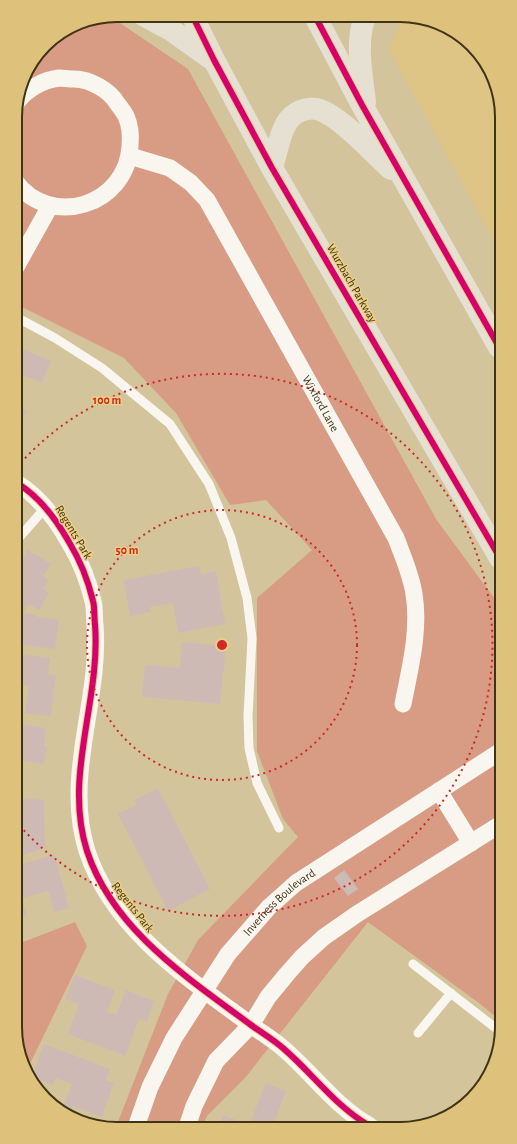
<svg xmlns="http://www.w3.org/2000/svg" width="517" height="1144" font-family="'Alegreya Sans',sans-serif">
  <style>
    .built { fill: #dec585 }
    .forest { fill: #d79c83 }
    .building { fill: #cebab4 }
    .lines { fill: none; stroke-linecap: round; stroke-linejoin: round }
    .lane { stroke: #f9f6f0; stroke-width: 9 }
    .street { stroke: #f9f6f0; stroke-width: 17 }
    .primary { stroke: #e5e0d2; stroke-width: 22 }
    .cycleway-casing { stroke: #ecce84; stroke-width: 8 }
    .cycleway { stroke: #d6006c; stroke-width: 6 }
    .ring { fill: none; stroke: #ce2927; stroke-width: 2; stroke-dasharray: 2 4 }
    .labels { text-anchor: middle; stroke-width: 3; stroke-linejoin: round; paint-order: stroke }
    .street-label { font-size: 12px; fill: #403415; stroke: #ecce84 }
    .rim { fill: none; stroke: #403415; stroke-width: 2 }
    .centre { fill: #ce2927; stroke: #ecce84; stroke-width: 2 }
    .ring-label { font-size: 12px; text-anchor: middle; font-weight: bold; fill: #ce2927; stroke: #ecce84; stroke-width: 3; stroke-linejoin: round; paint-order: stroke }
  </style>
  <rect width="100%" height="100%" fill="#d4c49c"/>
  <path class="built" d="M 402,17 L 420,17 L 468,40 L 498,90 L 499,249 L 389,50 Z"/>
  <path class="forest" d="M 104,17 L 117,21 L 188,69 L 436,519 L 500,606 L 502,1022 L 479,1003 L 368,922 L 245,1078 L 207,1116 L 202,1127 L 116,1127 L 168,994 L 198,940 L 298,837 L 283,819 L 257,751 L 257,598 L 312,550 L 266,500 L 230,505 L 176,413 L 124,358 L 16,304 L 15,110 L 26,71 L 49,40 L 78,23 Z
    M 75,922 L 87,946 L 28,1068 L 19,1054 L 18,944 Z"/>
  <path class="building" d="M 16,346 L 51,361 L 42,383 L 20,374 L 16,382 Z
    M 16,407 L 26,411 L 16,434 Z
    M 28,550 L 51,564 L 43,576 L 48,580 L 43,589 L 49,593 L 39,610 L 29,604 L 23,613 L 37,615 L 37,617 L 59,620 L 55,649 L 17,644 L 17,567 Z
    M 200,566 L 201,574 L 216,571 L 225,624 L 178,633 L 173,603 L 150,607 L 151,612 L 130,616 L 124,580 Z
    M 182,642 L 226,646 L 220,704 L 142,697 L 145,665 L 180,668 Z
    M 17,654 L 50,658 L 48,674 L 56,675 L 51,716 L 25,713 L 29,686 L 17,685 Z
    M 17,724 L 46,728 L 44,746 L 47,747 L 44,764 L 18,760 Z
    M 158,788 L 210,889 L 168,911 L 118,814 L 137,805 L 134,800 Z
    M 18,798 L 44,800 L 45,848 L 18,857 Z
    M 54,855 L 69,908 L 54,912 L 49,891 L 22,898 L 27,916 L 18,918 L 18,865 Z
    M 344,870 L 358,889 L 348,896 L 334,878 Z
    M 75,975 L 115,990 L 107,1012 L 116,1015 L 126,990 L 154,1001 L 147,1022 L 139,1019 L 125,1056 L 68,1034 L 79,1004 L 65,999 Z
    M 44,1044 L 110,1069 L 106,1080 L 114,1083 L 102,1117 L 73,1106 L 70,1114 L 62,1110 L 72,1084 L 56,1078 L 53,1085 L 33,1077 L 32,1076 Z
    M 266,1083 L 286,1091 L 273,1126 L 219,1126 L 223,1115 L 249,1125 Z"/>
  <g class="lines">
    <path class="lane" d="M 16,317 L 55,338 L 102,368 L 170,424 L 209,484 L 231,538 L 247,598 L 252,638 L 248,716 L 249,748 L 257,783 L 279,828
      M 17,540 L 46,507
      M 413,964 L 502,1033
      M 418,1033 L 451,993"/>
    <g class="street">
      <path id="s1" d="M 130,156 L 170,168 L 191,183 L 207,200 L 396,538 C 403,557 411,574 414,594 C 420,630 410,668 403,704"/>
      <path d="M 15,181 C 51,230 127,205 130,146 C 131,136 130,125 126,116 C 124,112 120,107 117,103 C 109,90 90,79 74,79 C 69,79 63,78 59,78 C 43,80 27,89 17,102"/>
      <path d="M 16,267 L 50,206"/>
      <path d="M 17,483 C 40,497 56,519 69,542 C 80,560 88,580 93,601 C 95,608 94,617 95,625 C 101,700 63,776 87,851 C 113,930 188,978 251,1025 C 262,1033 274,1040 284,1049 C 313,1074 336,1107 370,1126"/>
      <path d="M 439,791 L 471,843"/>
      <path id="s2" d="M 136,1127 L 150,1087 L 174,1038 L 228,954 L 269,907 L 296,883 L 501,751"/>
      <path d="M 187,1127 L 194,1106 L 216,1061 L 251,1025 L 268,997 L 287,974 L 302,957 L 324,937 L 357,914 L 501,824"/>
    </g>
    <path class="primary" d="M 143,15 L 171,30 L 213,60
      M 192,15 L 214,60 L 272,168 L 500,558
      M 315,16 L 362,105 L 499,347
      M 365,102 C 362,76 355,41 365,17
      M 272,168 C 276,155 279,136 286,124 C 292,113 307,105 320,110 C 342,118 372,152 391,169"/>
    <defs>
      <path id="cycleway" d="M 192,15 L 214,60 L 272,168 L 500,558
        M 315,16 L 362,105 L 499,347
        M 17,483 C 40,497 56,519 69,542 C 80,560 88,580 93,601 C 95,608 94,617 95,625 C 101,700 63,776 87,851 C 113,930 188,978 251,1025 C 262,1033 274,1040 284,1049 C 313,1074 336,1107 370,1126"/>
    </defs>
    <use href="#cycleway" class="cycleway-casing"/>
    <use href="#cycleway" class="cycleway"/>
  </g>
  <g class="ring">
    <circle cx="222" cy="645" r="135"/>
    <path d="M17 467A271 271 0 1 1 19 825"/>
  </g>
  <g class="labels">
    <g class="street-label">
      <text transform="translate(352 283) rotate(60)" y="4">Wurzbach Parkway</text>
      <text dy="4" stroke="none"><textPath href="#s1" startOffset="324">Wixford Lane</textPath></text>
      <text transform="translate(74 532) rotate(59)" y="4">Regents Park</text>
      <text dy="4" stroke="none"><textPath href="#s2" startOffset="270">Inverness Boulevard</textPath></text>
      <text transform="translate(133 907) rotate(52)" y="4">Regents Park</text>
    </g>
  </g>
  <path d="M0 0H517V1144H0ZM117 22H400A95 95 0 0 1 495 117V1027A95 95 0 0 1 400 1122H117A95 95 0 0 1 22 1027V117A95 95 0 0 1 117 22Z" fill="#dec27b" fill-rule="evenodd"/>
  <path class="rim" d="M117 22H400A95 95 0 0 1 495 117V1027A95 95 0 0 1 400 1122H117A95 95 0 0 1 22 1027V117A95 95 0 0 1 117 22Z"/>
  <circle cx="222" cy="645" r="6" class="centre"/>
  <g class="ring-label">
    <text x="107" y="404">100 m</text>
    <text x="127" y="554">50 m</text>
  </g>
</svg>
